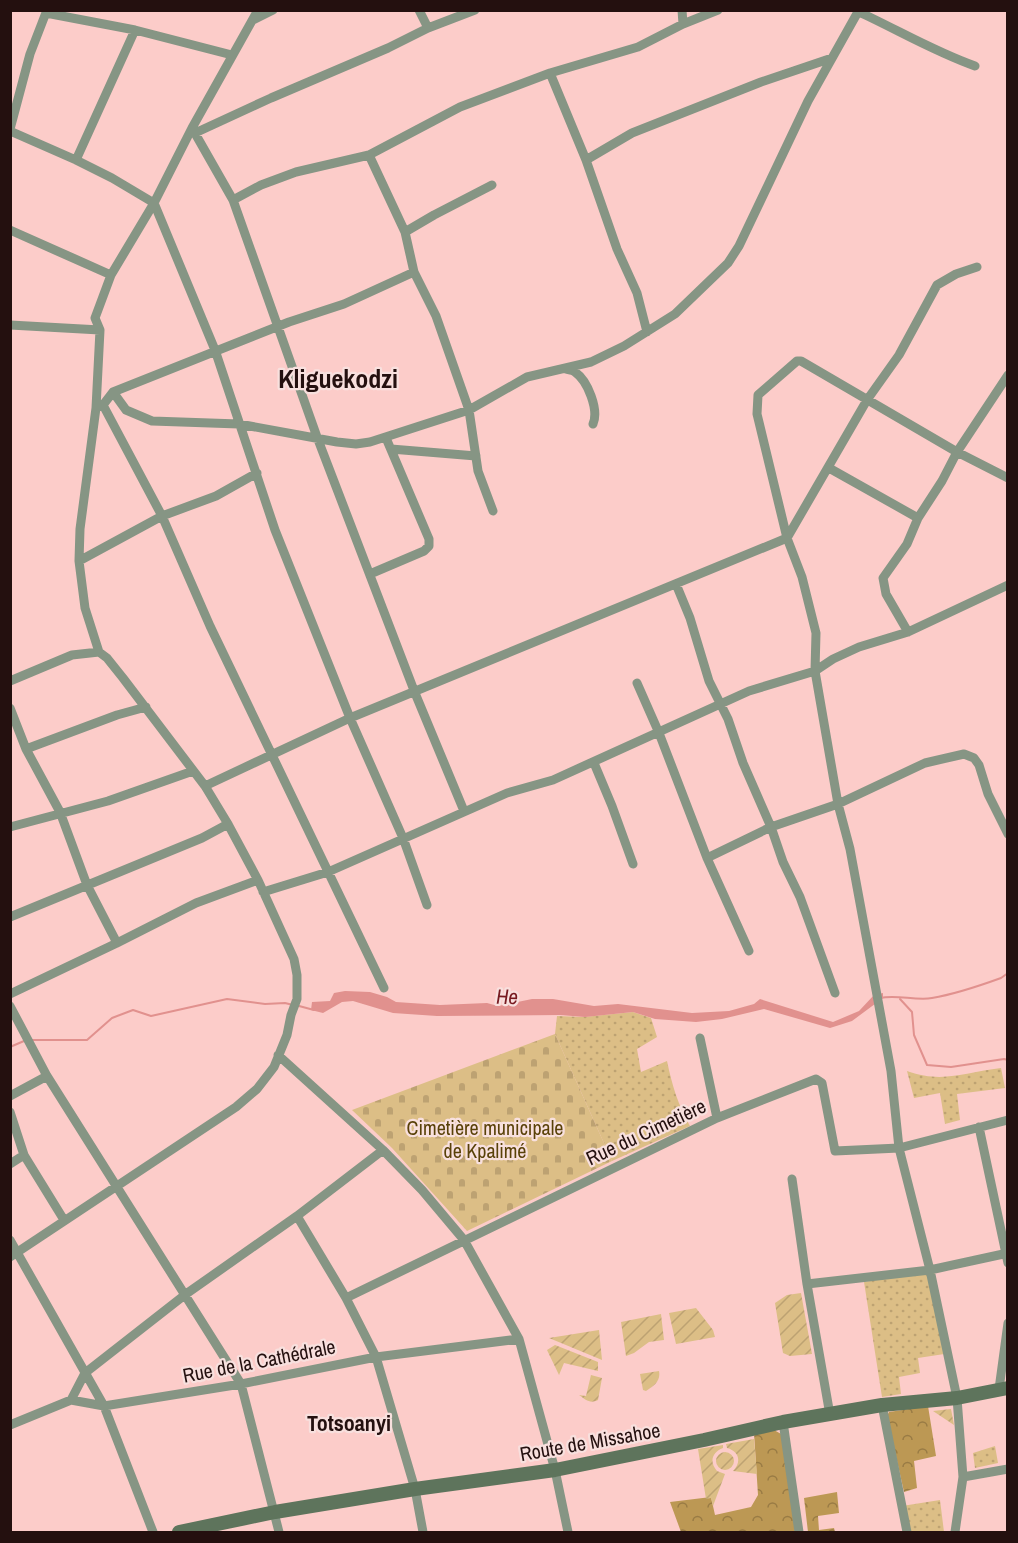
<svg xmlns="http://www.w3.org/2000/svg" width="1018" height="1543" font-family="'Archivo Narrow',sans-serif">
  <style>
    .grass { fill: url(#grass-dots) }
    .forest { fill: url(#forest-crowns) }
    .cemetery { fill: url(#cemetery-stones) }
    .garden { fill: url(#garden-furrows) }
    .water { fill: #e1918e }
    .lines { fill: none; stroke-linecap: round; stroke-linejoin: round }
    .stream { stroke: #e1918e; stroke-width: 2 }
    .street { stroke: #869584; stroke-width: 9 }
    .secondary { stroke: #5e745c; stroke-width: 14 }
    .labels { text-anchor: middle; stroke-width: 4.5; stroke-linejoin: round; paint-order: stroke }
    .park-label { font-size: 20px; fill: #594108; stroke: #f8e0de }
    .street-label { font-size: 20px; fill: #24100f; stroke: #f8e0de }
    .water-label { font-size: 21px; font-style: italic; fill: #771a20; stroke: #f8e0de }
    .quarter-label { font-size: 22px; font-weight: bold; fill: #24100f; stroke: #f8e0de }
    .district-label { font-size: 26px; font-weight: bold; fill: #24100f; stroke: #f8e0de }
  </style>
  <defs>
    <pattern id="grass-dots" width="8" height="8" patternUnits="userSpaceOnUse" patternTransform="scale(1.5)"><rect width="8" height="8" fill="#dcbe86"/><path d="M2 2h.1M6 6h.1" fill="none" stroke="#bda272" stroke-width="1.8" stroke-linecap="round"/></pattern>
    <pattern id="forest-crowns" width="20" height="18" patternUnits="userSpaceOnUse" patternTransform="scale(1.5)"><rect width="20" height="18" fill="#bc9854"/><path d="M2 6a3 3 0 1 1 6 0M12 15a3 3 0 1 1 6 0" fill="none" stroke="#997b44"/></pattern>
    <pattern id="cemetery-stones" width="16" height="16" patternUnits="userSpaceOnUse" patternTransform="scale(1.5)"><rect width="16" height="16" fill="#dcbe86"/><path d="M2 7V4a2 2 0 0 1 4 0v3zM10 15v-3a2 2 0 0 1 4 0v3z" fill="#bda272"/></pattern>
    <pattern id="garden-furrows" width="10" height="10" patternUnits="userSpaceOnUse" patternTransform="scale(1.5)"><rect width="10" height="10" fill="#dcbe86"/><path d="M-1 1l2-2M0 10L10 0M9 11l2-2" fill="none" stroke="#bda272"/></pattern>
  </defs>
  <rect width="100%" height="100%" fill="#fcccc9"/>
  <path class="grass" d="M 633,1012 L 651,1018 L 657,1037 L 637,1049 L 641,1072 L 667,1061 C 672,1085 678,1105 690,1126 L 612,1161 L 555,1034 L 557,1016 L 584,1017 Z
    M 1001,1068 L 1005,1088 L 957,1094 L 960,1120 L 945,1124 L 940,1093 L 914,1098 L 907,1071 C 943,1084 965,1072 1001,1068 Z
    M 934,1270 L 951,1353 L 918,1358 L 920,1373 L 899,1377 L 901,1394 L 882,1397 L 864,1282 Z
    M 995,1446 L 998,1463 L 975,1468 L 973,1453 Z
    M 940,1500 L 944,1532 L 906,1532 L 902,1506 Z"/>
  <path class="forest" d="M 928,1406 L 936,1456 L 914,1461 L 917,1488 L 904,1492 L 887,1416 L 889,1412 Z
    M 774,1430 L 783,1435 L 795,1532 L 681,1532 L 670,1502 L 711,1497 L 715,1515 L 751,1507 L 758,1495 L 754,1433 Z
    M 837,1492 L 839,1513 L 818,1516 L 819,1530 L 834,1528 L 835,1532 L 808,1532 L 804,1498 Z"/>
  <path class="cemetery" d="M 555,1034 L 612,1161 L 467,1231 L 392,1148 L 352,1110 Z"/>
  <path class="garden" d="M 801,1293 L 812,1354 L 790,1356 L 783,1353 L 775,1303 L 787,1295 Z
    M 696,1308 L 713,1330 L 715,1337 L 676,1344 L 669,1313 Z
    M 661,1314 L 664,1340 L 649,1342 L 634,1353 L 626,1356 L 621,1322 Z
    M 599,1330 L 602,1360 L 549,1338 Z
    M 555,1345 L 598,1362 L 598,1371 L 564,1363 L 559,1375 L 547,1350 Z
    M 659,1371 C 661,1381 654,1386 646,1391 L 643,1390 L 640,1374 Z
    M 591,1375 L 602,1378 L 598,1400 C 590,1404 586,1400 579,1395 L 586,1396 Z
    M 951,1409 L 954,1425 L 933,1411 Z
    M 754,1439 L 757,1474 L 733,1471 C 742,1462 739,1451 727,1448 L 726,1444 Z
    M 723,1445 L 723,1448 C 712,1452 709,1462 717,1471 L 725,1474 L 713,1506 L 711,1498 L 706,1499 L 698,1449 Z
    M716 1461a9 9 0 1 1 18 0a9 9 0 1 1-18 0Z"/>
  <path class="water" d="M 345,991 L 370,992 L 387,997 L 396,1002 L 440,1005 L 487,1003 L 498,1006 L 532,999 L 553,999 L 594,1006 L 618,1004 L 692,1013 L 729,1011 L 754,1004 L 760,999 L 833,1022 L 859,1011 L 874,995 L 883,993 L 883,998 L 852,1021 L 830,1028 L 764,1009 L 722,1019 L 696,1022 L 655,1019 L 633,1012 L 585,1017 L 560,1015 L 437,1016 L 393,1013 L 353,1001 L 342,1002 L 323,1013 L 311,1010 L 312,1002 L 330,1001 L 334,993 Z"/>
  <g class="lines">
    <path class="stream" d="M 880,998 C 896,994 916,1001 932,998 C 956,994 979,986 1001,978 L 1008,973
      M 900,999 L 912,1012 L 914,1035 L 927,1065 L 951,1067 L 1004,1059 L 1008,1060
      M 299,1006 L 314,1010
      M 30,1040 L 87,1040 L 112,1018 L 133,1010 L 151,1016 L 227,999 L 265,1004 L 285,1003 L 293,1005
      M 10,1047 L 24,1041"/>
    <path class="street" d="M 419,10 L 428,28
      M 682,10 L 683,24
      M 859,12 C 898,30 935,52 975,66
      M 46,13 L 135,30 L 232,55
      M 253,20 L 273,10
      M 550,73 L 586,160 L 617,249 L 637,293 L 647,332
      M 192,128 L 233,200 L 317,437 L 415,693 L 464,811
      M 10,129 L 30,54 L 47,10
      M 10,131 L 76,160 L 112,178 L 154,203 L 215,350 L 275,530 L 350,718 L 403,838 L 427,905
      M 195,133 L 271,98 L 388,48 L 428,28 L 475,10
      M 369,155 L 405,232 L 414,272 L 436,316 L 469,410 L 478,471 L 493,511
      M 76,160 L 135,30
      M 586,160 L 632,133 L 761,82 L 832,58
      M 233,200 L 261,185 L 296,172 L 369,155 L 460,107 L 550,73 L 638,47 L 683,24 L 718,10
      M 10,230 L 111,275
      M 405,232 L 434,215 L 492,185
      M 10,325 L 100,330
      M 566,369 C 569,370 573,370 575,372 C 588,381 599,410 593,424
      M 113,392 L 126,410 L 152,421 L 239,424 L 337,442 L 356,444 L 370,442 L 469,410 L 527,377 L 591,362 L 624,346 L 675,314 L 728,263 L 739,246 L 808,101 L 859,10
      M 103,405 L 162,516 L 210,626 L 384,988
      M 98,407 L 103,405 L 113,392 L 289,322 L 344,304 L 414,272
      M 391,449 L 476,456
      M 829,468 L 918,518
      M 79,561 L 162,516 L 216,496 L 257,473
      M 370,574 L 424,551 L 429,546 L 429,539 L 386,438
      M 676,584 L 690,618 L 709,681 L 728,719 L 743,763 L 771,827 L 838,804 L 925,763 L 964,754 L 974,758 L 979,765 L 988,794 L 1008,834
      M 908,632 L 886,594 L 883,578 L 907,544 L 918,518 L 942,481 L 957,452 L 1008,375
      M 10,681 L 72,655 L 99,652
      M 637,683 L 659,733 L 707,858 L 749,951
      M 10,708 L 26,749 L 60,812 L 87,885 L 117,943 L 10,994
      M 26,749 L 117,715 L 146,707
      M 594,763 L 612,806 L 633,864
      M 205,786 L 350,718 L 787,538 L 867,400 L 899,355 L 937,285 L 956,274 L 977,267
      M 10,827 L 108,801 L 193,771
      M 707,858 L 771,827 L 783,862 L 800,897 L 835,993
      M 263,892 L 328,872 L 507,793 L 553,780 L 749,691 L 815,671 L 816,633 L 802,577 L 787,538 L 757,414 L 758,395 L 797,361 L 801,361 L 957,452 L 1008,478
      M 10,917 L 202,838 L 228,824
      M 117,943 L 196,903 L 258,880
      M 10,1006 L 47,1076 L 241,1384 L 279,1532
      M 700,1038 L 717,1118
      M 278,1055 L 383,1150 L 422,1190 L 464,1240 L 519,1339 L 555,1470 L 568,1532
      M 10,1096 L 47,1076
      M 10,1112 L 24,1155 L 64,1220
      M 979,1127 L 1008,1263
      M 10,1164 L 24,1155
      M 792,1179 L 807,1284 L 830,1415
      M 297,1216 L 346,1298 L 376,1357 L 415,1489 L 423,1532
      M 10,1240 L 104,1406 L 153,1532
      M 10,1257 L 236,1107 L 257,1089 L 274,1067 L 287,1035 L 291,1015 L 297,999 L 297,975 L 294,959 L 258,880 L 228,824 L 205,786 L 123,678 L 107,658 L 99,652 L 85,608 L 79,561 L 80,529 L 96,408 L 100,330 L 95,318 L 111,275 L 154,203 L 192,128 L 258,10
      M 807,1284 L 930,1270 L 1008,1253
      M 346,1298 L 717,1118 L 816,1079 L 822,1083 L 835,1151 L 899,1148 L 1008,1120
      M 999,1389 L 1008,1323
      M 71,1400 L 85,1373 L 186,1294 L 297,1216 L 383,1150
      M 882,1405 L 907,1532
      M 783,1422 L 799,1532
      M 10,1425 L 71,1400 L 104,1406 L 241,1384 L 376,1357 L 519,1339
      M 963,1477 L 1008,1469
      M 955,1532 L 963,1477 L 957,1398 L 930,1270 L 899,1148 L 891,1071 L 850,849 L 838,804 L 815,671 L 833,659 L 859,647 L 908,632 L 1008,585"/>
    <path class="secondary" d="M 179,1532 L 275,1512 L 415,1489 L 555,1470 L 704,1440 L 783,1422 L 882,1405 L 957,1398 L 1008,1388"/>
  </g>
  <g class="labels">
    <g class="park-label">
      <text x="485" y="1135">Cimetière municipale<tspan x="485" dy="23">de Kpalimé</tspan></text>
    </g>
    <g class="street-label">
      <text transform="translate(646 1132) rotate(-25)" y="7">Rue du Cimetière</text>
      <text transform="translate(259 1361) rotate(-11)" y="7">Rue de la Cathédrale</text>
      <text transform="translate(590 1442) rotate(-10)" y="7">Route de Missahoe</text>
    </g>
    <g class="water-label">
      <text transform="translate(507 997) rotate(1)" y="7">He</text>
    </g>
    <g class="quarter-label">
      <text x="349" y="1431">Totsoanyi</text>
    </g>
    <g class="district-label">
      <text x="338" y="388">Kliguekodzi</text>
    </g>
  </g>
  <rect width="1018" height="1543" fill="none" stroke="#24100f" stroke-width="24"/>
</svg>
